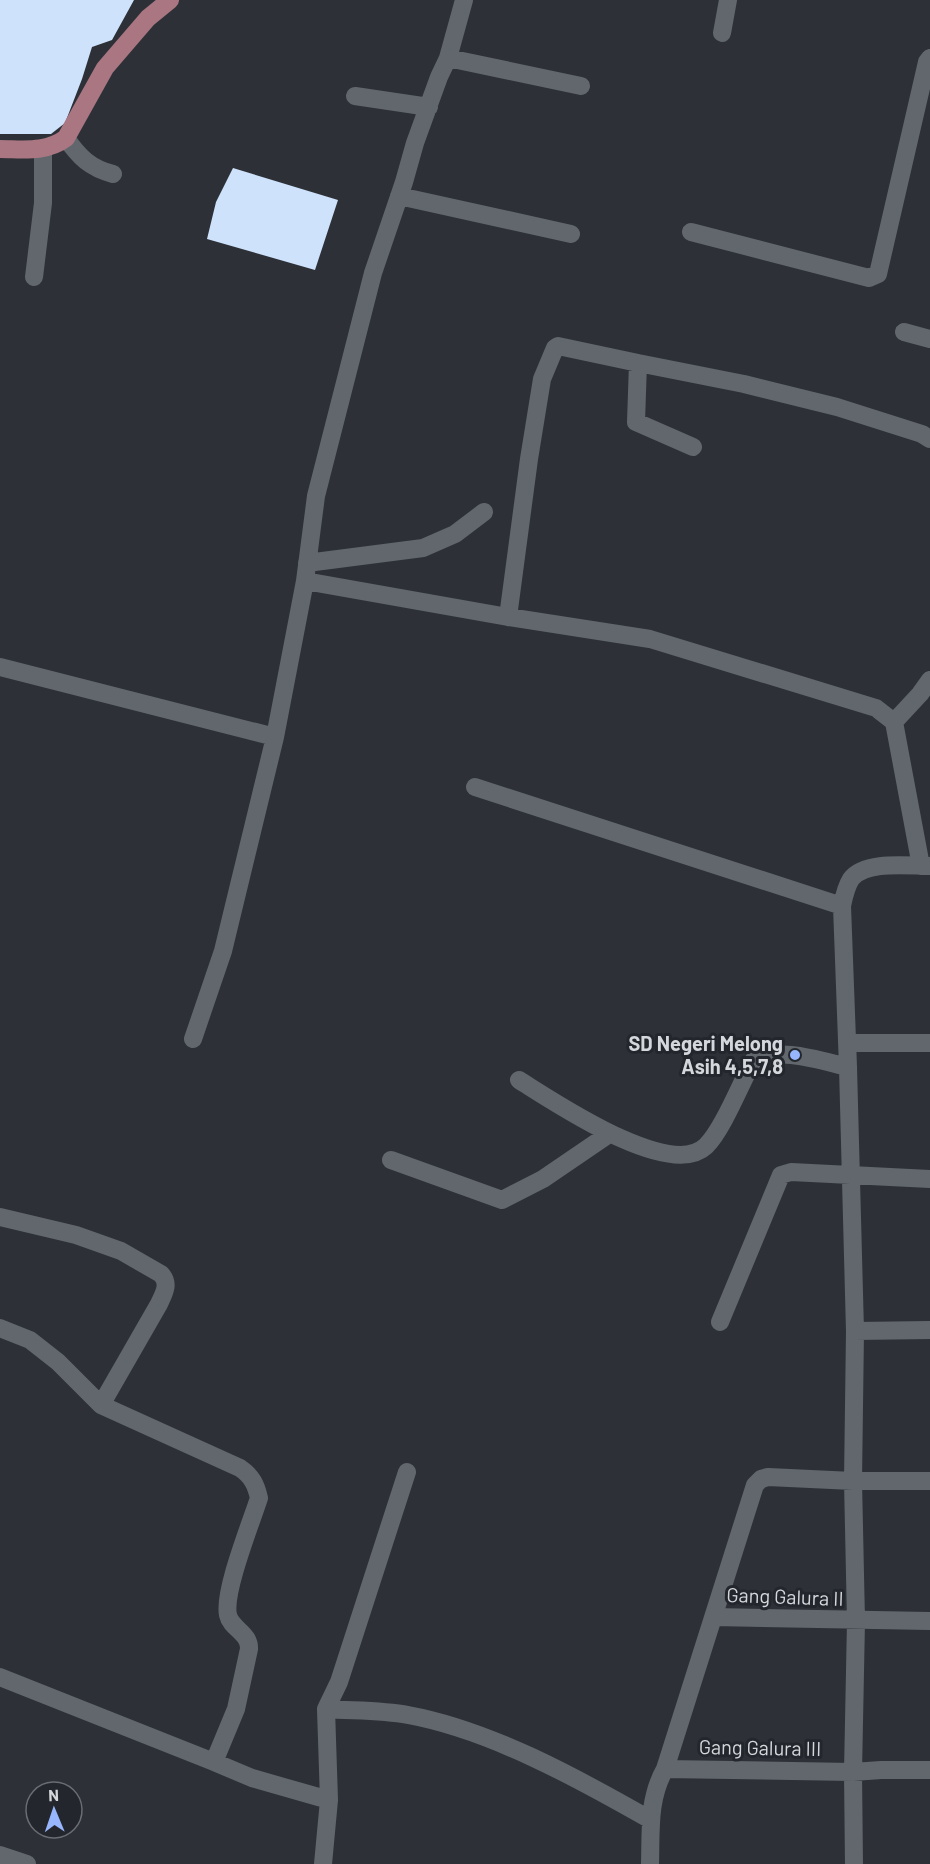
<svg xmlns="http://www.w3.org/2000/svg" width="930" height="1864" font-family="Barlow,sans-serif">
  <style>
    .building { fill: #cee2fc }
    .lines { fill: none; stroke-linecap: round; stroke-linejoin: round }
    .minor { stroke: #62676e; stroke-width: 18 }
    .major { stroke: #a97681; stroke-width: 18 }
    .poi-dot { fill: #97b6fd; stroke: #23272d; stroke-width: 2 }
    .labels { text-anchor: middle; stroke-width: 6; stroke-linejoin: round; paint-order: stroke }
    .poi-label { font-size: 20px; font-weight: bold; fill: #d4d7db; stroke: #23272d; text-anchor: end }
    .street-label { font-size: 20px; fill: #d4d7db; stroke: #23272d }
  </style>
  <rect width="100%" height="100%" fill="#2d3137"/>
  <path class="building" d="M 0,0 L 134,0 L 112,40 L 92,47 L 82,79 L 65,123 L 51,134 L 0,134 Z
    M 233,168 L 338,200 L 315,270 L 207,239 L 216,202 Z"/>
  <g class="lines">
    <path class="minor" d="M 722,33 L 728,0
      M 448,58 L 581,86
      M 355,96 L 429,107
      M 66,138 C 79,157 90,168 113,174
      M 399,196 L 571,234
      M 691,232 L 869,278 L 878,274 L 927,62 L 930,58
      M 34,277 L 43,203 L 43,149
      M 904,332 L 930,339
      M 638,363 L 744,384 L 837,407 L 922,434 L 930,439
      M 307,563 L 423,548 L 455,534 L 484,512
      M 305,581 L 508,617 L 529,459 L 542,379 L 555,348 L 558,346 L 638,363 L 636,422 L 693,447
      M 508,617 L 650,639 L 876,708 L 894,722 L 921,866
      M 0,667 L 275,737
      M 894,722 L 920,694 L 930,680
      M 475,787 L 842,906
      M 193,1039 L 223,951 L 275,737 L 305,581 L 316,496 L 373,273 L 404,182 L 415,143 L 439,77 L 448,58 L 464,0
      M 848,1043 L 930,1043
      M 519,1080 C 553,1101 670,1181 706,1146 C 723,1129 741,1083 753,1061 C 778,1046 821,1061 848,1067
      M 391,1160 L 502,1200 L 543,1179 L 609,1134
      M 0,1217 L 76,1235 L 121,1251 L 161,1274 C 170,1284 164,1293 159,1304 L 101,1405 L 58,1362 L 30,1340 L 0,1328
      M 720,1322 L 781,1175 L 791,1172 L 930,1179
      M 855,1331 L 930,1330
      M 101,1405 L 240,1468 C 252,1476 256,1485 259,1498 C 251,1523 223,1592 228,1615 C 231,1629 250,1633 249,1649 L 236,1709 L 214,1762 L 252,1778 L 329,1800
      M 713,1617 L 930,1621
      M 0,1677 L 214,1762
      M 326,1709 C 353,1711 381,1710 408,1715 C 490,1730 577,1778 649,1819
      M 665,1769 L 853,1772 L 881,1770 L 930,1770
      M 0,1855 L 27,1864
      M 323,1864 L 329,1800 L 326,1709 L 339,1682 L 407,1472
      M 650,1864 C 651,1830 648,1799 665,1769 L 755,1485 L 761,1479 L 768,1477 L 853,1481 L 930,1481
      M 854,1864 L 853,1772 L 856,1621 L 853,1481 L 855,1331 L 848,1067 L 842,906 C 844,896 846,887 851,879 C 865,860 909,866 930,866"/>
    <path class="major" d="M 0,149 C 23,149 46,153 66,138 L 105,68 L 148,18 L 170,0"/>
  </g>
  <circle class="poi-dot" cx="795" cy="1055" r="6"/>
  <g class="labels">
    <g class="poi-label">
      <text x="783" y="1051">SD Negeri Melong<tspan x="783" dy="23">Asih 4,5,7,8</tspan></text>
    </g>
    <g class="street-label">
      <text transform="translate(785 1597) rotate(2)" y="7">Gang Galura II</text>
      <text transform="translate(760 1748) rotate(1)" y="7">Gang Galura III</text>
    </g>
  </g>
  <g transform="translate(54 1810) rotate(358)"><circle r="28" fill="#23272d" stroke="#6a6d73" stroke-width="1.5"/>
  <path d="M0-4.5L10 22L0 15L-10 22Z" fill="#97b6fd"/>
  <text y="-9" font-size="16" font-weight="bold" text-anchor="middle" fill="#d4d7db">N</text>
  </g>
</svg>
